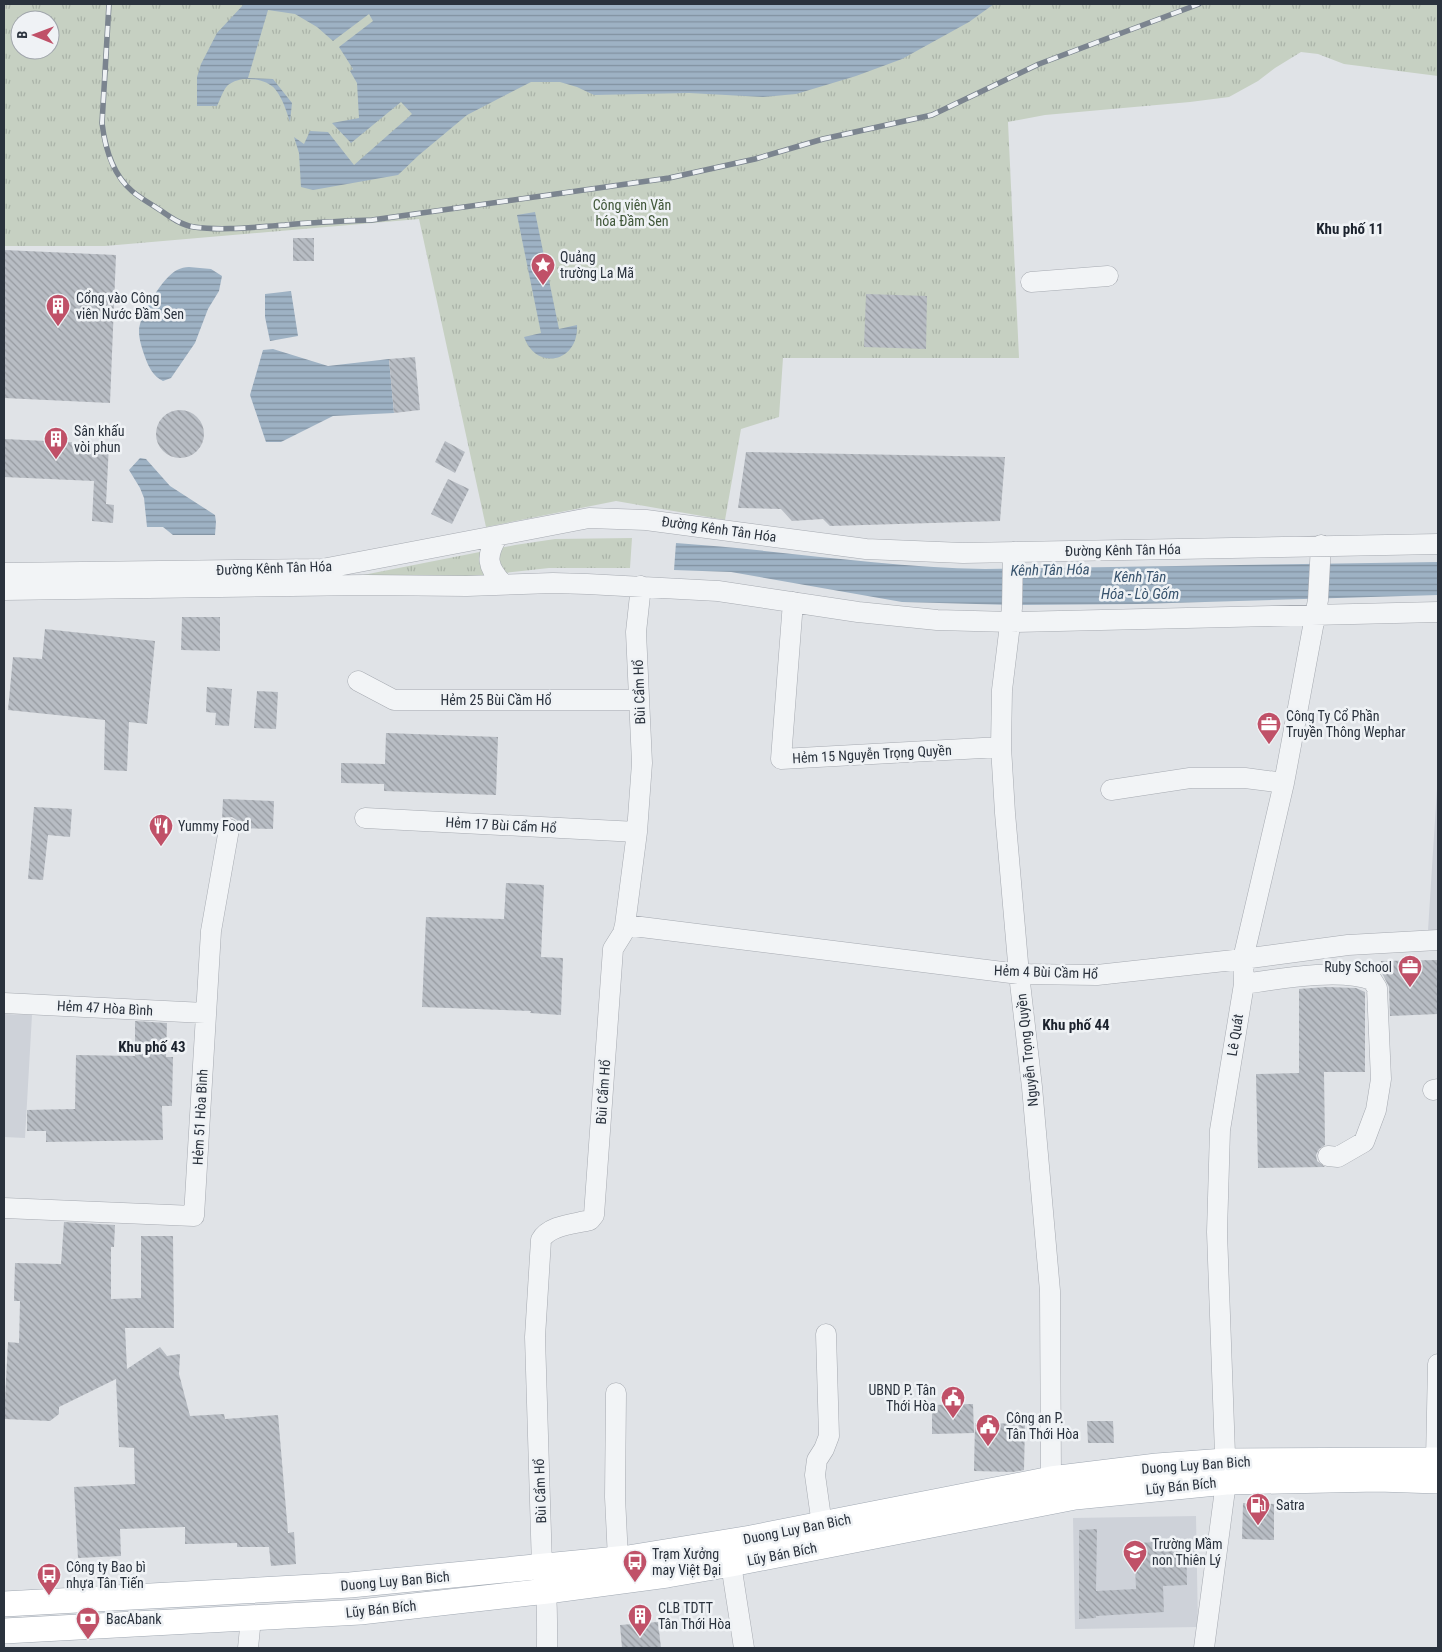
<svg xmlns="http://www.w3.org/2000/svg" width="1442" height="1652" font-family="'Roboto Condensed',sans-serif">
  <style>
    .built { fill: #ced2d9 }
    .grass { fill: url(#grass-tufts); fill-rule: evenodd }
    .water { fill: url(#water-rules) }
    .building { fill: url(#building-back-hatch) }
    .lines { fill: none; stroke-linecap: round; stroke-linejoin: round }
    .minor-casing { stroke: #a6aab1; stroke-width: 21 }
    .major-casing { stroke: #a0a8b2; stroke-width: 26 }
    .minor { stroke: #f2f4f6; stroke-width: 20 }
    .major { stroke: #fff; stroke-width: 25 }
    .rail-casing { stroke: #7b848f; stroke-width: 5.5 }
    .rail { stroke: #eff2f5; stroke-width: 4; stroke-dasharray: 11; stroke-linecap: butt }
    .labels { text-anchor: middle; stroke-width: 5; stroke-linejoin: round; paint-order: stroke }
    .park-label { font-size: 14px; fill: #405739; stroke: #eff2f5 }
    .poi-label { font-size: 14px; fill: #2a323d; stroke: #eff2f5; text-anchor: start }
    .street-label { font-size: 14px; fill: #2a323d; stroke: #eff2f5 }
    .neighbourhood-label { font-size: 15px; font-weight: bold; fill: #1c232e; stroke: #eff2f5 }
    .water-label { font-size: 15px; font-style: italic; fill: #38536d; stroke: #eff2f5 }
  </style>
  <defs>
    <pattern id="grass-tufts" width="24" height="20" patternUnits="userSpaceOnUse" patternTransform="scale(1.25)"><rect width="24" height="20" fill="#c6d0c2"/><path d="M3 7l-1-3M5 7V3M7 7l1-3M15 17l-1-3M17 17v-4M19 17l1-3" fill="none" stroke="#aab3a8"/></pattern>
    <pattern id="water-rules" width="6" height="5" patternUnits="userSpaceOnUse" patternTransform="scale(1.25)"><rect width="6" height="5" fill="#9eb2c4"/><path d="M0 2.5h6" fill="none" stroke="#8191a0"/></pattern>
    <pattern id="building-back-hatch" width="6" height="6" patternUnits="userSpaceOnUse" patternTransform="scale(1.25)"><rect width="6" height="6" fill="#b8bdc4"/><path d="M-1 5l2 2M0 0l6 6M5-1l2 2" fill="none" stroke="#969aa0"/></pattern>
  </defs>
  <rect width="100%" height="100%" fill="#e0e3e7"/>
  <path class="built" d="M 1438,773 L 1438,946 L 1427,946 Z
    M 4,1014 L 32,1015 L 25,1138 L 4,1137 Z
    M 1196,1516 L 1198,1627 L 1075,1629 L 1073,1518 Z"/>
  <path class="grass" d="M 4,4 L 1438,4 L 1438,76 L 1344,64 L 1318,54 L 1301,52 L 1275,68 L 1258,81 L 1229,97 L 1190,102 L 1045,115 L 1008,122 L 1019,358 L 783,358 L 779,417 L 741,429 L 725,520 L 616,501 L 486,527 L 419,219 L 105,246 L 4,246 ZM 20,20 L 50,20 L 50,50 L 20,50 Z
    M 632,538 L 630,568 L 549,568 L 398,585 L 353,577 L 515,545 L 555,539 Z"/>
  <path class="water" d="M 244,4 L 994,4 L 969,22 L 902,59 L 856,76 L 796,94 L 763,97 L 689,93 L 594,95 L 577,87 L 560,82 L 531,82 L 467,115 L 419,155 L 398,175 L 313,190 L 301,187 L 299,153 L 294,137 L 304,144 L 310,131 L 328,132 L 354,165 L 412,114 L 401,102 L 351,143 L 332,123 L 359,118 L 357,83 L 350,71 L 353,69 L 339,47 L 373,21 L 369,14 L 333,41 L 317,27 L 295,14 L 268,10 L 248,78 L 273,79 L 292,103 L 290,122 C 286,110 283,99 275,89 C 266,78 240,75 228,85 C 223,90 220,100 217,106 L 197,106 L 197,77 L 201,64 L 217,33 Z
    M 535,212 L 559,329 L 577,325 C 579,362 537,372 524,337 L 541,333 L 517,215 Z
    M 189,267 L 211,269 L 222,276 L 219,291 L 208,309 L 195,343 L 171,378 L 163,381 C 153,376 149,368 145,357 C 142,348 139,340 139,331 C 139,315 164,276 177,270 C 181,268 185,267 189,267 Z
    M 291,291 L 298,336 L 270,341 L 265,317 L 265,294 Z
    M 273,349 L 328,366 L 389,359 L 394,413 L 333,416 L 281,442 L 266,442 L 250,395 L 263,350 Z
    M 140,458 L 146,459 L 170,486 L 215,515 L 216,522 L 215,535 L 173,535 L 163,527 L 147,527 L 144,498 L 140,488 L 129,470 Z
    M 676,543 C 779,550 882,567 985,569 L 1438,562 L 1438,595 L 1138,604 L 1013,605 L 902,602 L 731,572 L 674,570 Z"/>
  <path class="building" d="M 293,238 L 314,238 L 314,261 L 293,261 Z
    M 4,250 L 116,255 L 110,403 L 4,398 Z
    M 866,294 L 927,296 L 926,349 L 864,347 Z
    M 415,357 L 420,410 L 394,413 L 389,359 Z
    M156 434a24 24 0 1 1 48 0a24 24 0 1 1-48 0Z
    M 4,439 L 109,444 L 106,504 L 114,505 L 113,523 L 92,521 L 94,481 L 4,477 Z
    M 445,441 L 465,452 L 455,473 L 435,462 Z
    M 746,452 L 1005,457 L 1000,521 L 830,526 L 823,519 L 792,521 L 781,509 L 738,508 Z
    M 448,479 L 469,489 L 452,524 L 431,514 Z
    M 182,617 L 220,617 L 220,651 L 181,650 Z
    M 45,629 L 155,641 L 147,724 L 129,722 L 127,771 L 104,770 L 105,720 L 8,710 L 13,657 L 42,659 Z
    M 207,687 L 232,689 L 229,726 L 215,725 L 216,713 L 206,712 Z
    M 257,691 L 278,692 L 276,729 L 254,728 Z
    M 386,733 L 498,737 L 496,795 L 384,791 L 384,784 L 341,783 L 341,763 L 385,764 Z
    M 223,799 L 274,801 L 273,829 L 240,828 L 237,820 L 232,817 L 225,818 L 222,820 Z
    M 34,807 L 72,809 L 70,837 L 48,835 L 43,880 L 28,879 Z
    M 506,883 L 544,885 L 541,957 L 563,958 L 561,1015 L 530,1013 L 531,1011 L 422,1007 L 426,917 L 504,919 Z
    M 1438,960 L 1438,1014 L 1390,1016 L 1389,987 L 1382,973 L 1381,961 Z
    M 1326,987 L 1356,988 L 1365,992 L 1365,1072 L 1324,1072 L 1325,1145 L 1319,1149 L 1316,1155 L 1317,1161 L 1325,1167 L 1258,1168 L 1256,1074 L 1299,1073 L 1299,989 Z
    M 135,1021 L 167,1023 L 166,1057 L 173,1057 L 172,1106 L 162,1106 L 163,1140 L 46,1142 L 46,1131 L 27,1131 L 27,1110 L 75,1109 L 76,1055 L 135,1056 Z
    M 64,1222 L 115,1225 L 114,1247 L 111,1247 L 111,1299 L 141,1298 L 141,1236 L 173,1236 L 174,1328 L 125,1328 L 127,1369 L 160,1347 L 167,1356 L 180,1354 L 179,1374 L 190,1416 L 224,1414 L 225,1419 L 278,1415 L 288,1533 L 294,1532 L 296,1564 L 271,1566 L 269,1547 L 237,1547 L 237,1543 L 185,1544 L 185,1527 L 120,1529 L 121,1556 L 78,1558 L 74,1487 L 135,1484 L 134,1448 L 119,1447 L 116,1379 L 59,1407 L 59,1414 L 50,1421 L 4,1419 L 8,1342 L 19,1343 L 20,1301 L 14,1301 L 15,1263 L 61,1264 Z
    M 973,1404 L 974,1433 L 932,1434 L 932,1405 Z
    M 1087,1421 L 1113,1421 L 1114,1443 L 1088,1443 Z
    M 975,1423 L 1025,1424 L 1024,1470 L 1013,1472 L 974,1471 Z
    M 1243,1503 L 1274,1504 L 1274,1540 L 1242,1539 Z
    M 1097,1529 L 1096,1591 L 1136,1589 L 1134,1543 L 1186,1541 L 1187,1585 L 1163,1586 L 1164,1612 L 1096,1616 L 1096,1618 L 1079,1619 L 1079,1530 Z
    M 658,1622 L 661,1648 L 622,1648 L 620,1625 Z"/>
  <g class="lines">
    <defs>
      <path id="minor" d="M 1031,282 L 1108,276
        M 498,536 C 485,556 487,567 503,584
        M 1013,552 L 1012,608 L 1002,690 L 1001,747 L 1005,813 L 1019,974 L 1032,1087 L 1050,1291 L 1051,1479
        M 4,573 L 322,569 L 589,518 L 646,520 L 866,549 L 963,553 L 1438,544
        M 4,590 L 365,585 L 467,586 L 553,583 L 587,584 L 718,591 L 858,612 L 937,620 L 1011,622 L 1438,612
        M 793,602 L 781,759 L 1001,747
        M 358,681 L 394,700 L 639,700
        M 1111,790 L 1190,778 L 1245,778 L 1284,783
        M 365,818 L 637,832
        M 625,925 L 1019,974 L 1097,975 L 1243,959 L 1348,945 L 1438,940
        M 1244,984 C 1279,979 1339,968 1372,980 L 1377,988 L 1381,1079 L 1376,1110 L 1364,1142 L 1338,1157 L 1328,1156
        M 4,1003 L 205,1013
        M 1433,1090 L 1438,1089
        M 4,1208 L 194,1216 L 211,931 L 229,829
        M 616,1393 L 615,1497 L 618,1559
        M 1436,1460 L 1438,1364
        M 822,1525 L 815,1475 L 817,1460 L 824,1449 L 829,1436 L 826,1334
        M 731,1564 L 744,1648
        M 248,1648 L 251,1618
        M 547,1648 C 547,1619 548,1596 542,1567 L 535,1337 L 541,1240 C 549,1225 575,1224 590,1220 L 594,1215 L 613,949 L 623,933 L 625,925 L 637,832 L 642,763 L 636,632 L 641,586
        M 1204,1648 L 1226,1482 L 1217,1232 L 1220,1130 L 1244,984 L 1243,959 L 1284,783 L 1318,600 L 1321,545"/>
      <path id="major" d="M 4,1604 L 350,1585 L 628,1558 L 751,1538 L 1051,1479 L 1157,1466 L 1225,1461 L 1438,1460
        M 4,1631 L 360,1612 L 547,1591 L 667,1575 L 731,1564 L 1075,1497 L 1226,1482 L 1378,1479 L 1438,1481"/>
    </defs>
    <use href="#minor" class="minor-casing"/>
    <use href="#major" class="major-casing"/>
    <use href="#minor" class="minor"/>
    <use href="#major" class="major"/>
    <defs>
      <path id="rail" d="M 109,4 L 102,123 C 105,148 112,174 132,191 C 140,198 151,204 160,210 C 170,217 181,225 194,227 C 223,231 255,227 285,225 C 314,222 343,221 372,220 L 669,178 L 755,159 L 823,139 L 932,115 L 1039,64 L 1199,4"/>
    </defs>
    <use href="#rail" class="rail-casing"/>
    <use href="#rail" class="rail"/>
  </g>
  <defs>
    <symbol id="sight-pin" viewBox="-11 -11 22 30"><path d="M0 17L-7.5 6A9.5 9.5 0 1 1 7.5 6Z" fill="#c05168" stroke="#eff2f5"/><path d="M0-6L1.8-2.2L6-1.7L2.9 1.2L3.7 5.4L0 3.3L-3.7 5.4L-2.9 1.2L-6-1.7L-1.8-2.2Z" fill="#fff"/></symbol>
    <symbol id="building-pin" viewBox="-11 -11 22 30"><path d="M0 17L-7.5 6A9.5 9.5 0 1 1 7.5 6Z" fill="#c05168" stroke="#eff2f5"/><path d="M-4-6H4V6H1V3H-1V6H-4ZM-2.5-4.3h1.7v1.8h-1.7ZM.8-4.3h1.7v1.8H.8ZM-2.5-1h1.7V.8h-1.7ZM.8-1h1.7V.8H.8Z" fill="#fff"/></symbol>
    <symbol id="office-pin" viewBox="-11 -11 22 30"><path d="M0 17L-7.5 6A9.5 9.5 0 1 1 7.5 6Z" fill="#c05168" stroke="#eff2f5"/><path d="M-6-3h4V-5.5h4V-3h4V5H-6ZM-1-4.5V-3h2v-1.5ZM-6 0V1H6V0Z" fill="#fff"/></symbol>
    <symbol id="restaurant-pin" viewBox="-11 -11 22 30"><path d="M0 17L-7.5 6A9.5 9.5 0 1 1 7.5 6Z" fill="#c05168" stroke="#eff2f5"/><path d="M-5-6h1v4h1v-4h1v4h1v-4h1v5L-1.5 .5V6h-2V.5L-5-1ZM5-6V6H3V1.5H1.5Q1.5-4 5-6Z" fill="#fff"/></symbol>
    <symbol id="civic-pin" viewBox="-11 -11 22 30"><path d="M0 17L-7.5 6A9.5 9.5 0 1 1 7.5 6Z" fill="#c05168" stroke="#eff2f5"/><path d="M-.6-6.5H3V-4.5H.6V-3L4-1V1h2V6H-6V1h2V-1L-.6-3ZM-1.2 2.5V6h2.4V2.5Z" fill="#fff"/></symbol>
    <symbol id="fuel-pin" viewBox="-11 -11 22 30"><path d="M0 17L-7.5 6A9.5 9.5 0 1 1 7.5 6Z" fill="#c05168" stroke="#eff2f5"/><path d="M-5.5-6h7V0h2V4h1.3V-2.5L3-4.5l.8-.8L6-3V5H2.5V1h-1V6h-7ZM-4.2-4.7v3.2H.2V-4.7Z" fill="#fff"/></symbol>
    <symbol id="school-pin" viewBox="-11 -11 22 30"><path d="M0 17L-7.5 6A9.5 9.5 0 1 1 7.5 6Z" fill="#c05168" stroke="#eff2f5"/><path d="M0-5L7-2L0 1L-7-2ZM-4 1L0 2.5L4 1V4Q0 6-4 4Z" fill="#fff"/></symbol>
    <symbol id="bus-pin" viewBox="-11 -11 22 30"><path d="M0 17L-7.5 6A9.5 9.5 0 1 1 7.5 6Z" fill="#c05168" stroke="#eff2f5"/><path d="M-5-6H5V4H4V6H2V4H-2V6H-4V4H-5ZM-3.5-4V0h7V-4ZM-3.5 1.2v1.5H-2V1.2ZM2 1.2v1.5H3.5V1.2Z" fill="#fff"/></symbol>
    <symbol id="bank-pin" viewBox="-11 -11 22 30"><path d="M0 17L-7.5 6A9.5 9.5 0 1 1 7.5 6Z" fill="#c05168" stroke="#eff2f5"/><path d="M-6-4H6V4H-6ZM0-2.3a2.3 2.3 0 1 0 0 4.6a2.3 2.3 0 1 0 0-4.6Z" fill="#fff"/></symbol>
  </defs>
  <g fill-rule="evenodd">
    <use href="#sight-pin" x="529" y="251" width="28" height="38"/>
    <use href="#building-pin" x="44" y="292" width="28" height="38"/>
    <use href="#building-pin" x="42" y="425" width="28" height="38"/>
    <use href="#office-pin" x="1255" y="710" width="28" height="38"/>
    <use href="#restaurant-pin" x="147" y="812" width="28" height="38"/>
    <use href="#office-pin" x="1396" y="953" width="28" height="38"/>
    <use href="#civic-pin" x="939" y="1384" width="28" height="38"/>
    <use href="#civic-pin" x="974" y="1412" width="28" height="38"/>
    <use href="#fuel-pin" x="1244" y="1491" width="28" height="38"/>
    <use href="#school-pin" x="1121" y="1538" width="28" height="38"/>
    <use href="#bus-pin" x="621" y="1548" width="28" height="38"/>
    <use href="#bus-pin" x="35" y="1561" width="28" height="38"/>
    <use href="#building-pin" x="626" y="1602" width="28" height="38"/>
    <use href="#bank-pin" x="74" y="1605" width="28" height="38"/>
  </g>
  <g class="labels">
    <g class="park-label">
      <text x="632" y="210">Công viên Văn<tspan x="632" dy="16">hóa Đầm Sen</tspan></text>
    </g>
    <g class="poi-label">
      <text x="560" y="262">Quảng<tspan x="560" dy="16">trường La Mã</tspan></text>
      <text x="76" y="303">Cổng vào Công<tspan x="76" dy="16">viên Nước Đầm Sen</tspan></text>
      <text x="74" y="436">Sân khấu<tspan x="74" dy="16">vòi phun</tspan></text>
      <text x="1286" y="721">Công Ty Cổ Phần<tspan x="1286" dy="16">Truyền Thông Wephar</tspan></text>
      <text x="178" y="831">Yummy Food</text>
      <text x="1392" y="972" text-anchor="end">Ruby School</text>
      <text x="936" y="1395" text-anchor="end">UBND P. Tân<tspan x="936" dy="16">Thới Hòa</tspan></text>
      <text x="1006" y="1423">Công an P.<tspan x="1006" dy="16">Tân Thới Hòa</tspan></text>
      <text x="1276" y="1510">Satra</text>
      <text x="1152" y="1549">Trường Mầm<tspan x="1152" dy="16">non Thiên Lý</tspan></text>
      <text x="652" y="1559">Trạm Xưởng<tspan x="652" dy="16">may Việt Đại</tspan></text>
      <text x="66" y="1572">Công ty Bao bì<tspan x="66" dy="16">nhựa Tân Tiến</tspan></text>
      <text x="658" y="1613">CLB TDTT<tspan x="658" dy="16">Tân Thới Hòa</tspan></text>
      <text x="106" y="1624">BacAbank</text>
    </g>
    <g class="street-label">
      <text transform="translate(719 529) rotate(8)" y="5">Đường Kênh Tân Hóa</text>
      <text transform="translate(1123 550) rotate(-1)" y="5">Đường Kênh Tân Hóa</text>
      <text transform="translate(274 568) rotate(-2)" y="5">Đường Kênh Tân Hóa</text>
      <text transform="translate(639 692) rotate(-92)" y="5">Bùi Cẩm Hổ</text>
      <text x="496" y="705">Hẻm 25 Bùi Cầm Hổ</text>
      <text transform="translate(872 754) rotate(-3)" y="5">Hẻm 15 Nguyễn Trọng Quyền</text>
      <text transform="translate(501 825) rotate(3)" y="5">Hẻm 17 Bùi Cẩm Hổ</text>
      <text transform="translate(1046 972) rotate(2)" y="5">Hẻm 4 Bùi Cầm Hổ</text>
      <text transform="translate(105 1008) rotate(3)" y="5">Hẻm 47 Hòa Bình</text>
      <text transform="translate(1235 1035) rotate(-81)" y="5">Lê Quát</text>
      <text transform="translate(1027 1050) rotate(-96)" y="5">Nguyễn Trọng Quyền</text>
      <text transform="translate(603 1092) rotate(-86)" y="5">Bùi Cẩm Hổ</text>
      <text transform="translate(200 1117) rotate(-87)" y="5">Hẻm 51 Hòa Bình</text>
      <text transform="translate(1196 1465) rotate(-4)" y="5">Duong Luy Ban Bich</text>
      <text transform="translate(1181 1486) rotate(-6)" y="5">Lũy Bán Bích</text>
      <text transform="translate(540 1491) rotate(-92)" y="5">Bùi Cẩm Hổ</text>
      <text transform="translate(797 1529) rotate(-11)" y="5">Duong Luy Ban Bich</text>
      <text transform="translate(782 1554) rotate(-11)" y="5">Lũy Bán Bích</text>
      <text transform="translate(395 1581) rotate(-5)" y="5">Duong Luy Ban Bich</text>
      <text transform="translate(381 1609) rotate(-6)" y="5">Lũy Bán Bích</text>
    </g>
    <g class="neighbourhood-label">
      <text x="1350" y="234">Khu phố 11</text>
      <text x="1076" y="1030">Khu phố 44</text>
      <text x="152" y="1052">Khu phố 43</text>
    </g>
    <g class="water-label">
      <text transform="translate(1050 570) rotate(-1)" y="5">Kênh Tân Hóa</text>
      <text x="1140" y="582">Kênh Tân<tspan x="1140" dy="17">Hóa - Lò Gốm</tspan></text>
    </g>
  </g>
  <rect width="1442" height="1652" fill="none" stroke="#2a323d" stroke-width="10"/>
  <g transform="translate(35 35) rotate(271)"><circle r="24" fill="#eff2f5" stroke="#a0a5ab"/>
  <path d="M0-4L9 19L0 12L-9 19Z" fill="#c05168"/>
  <text y="-8" font-size="14" font-weight="bold" text-anchor="middle" fill="#2a323d">B</text>
  </g>
</svg>
